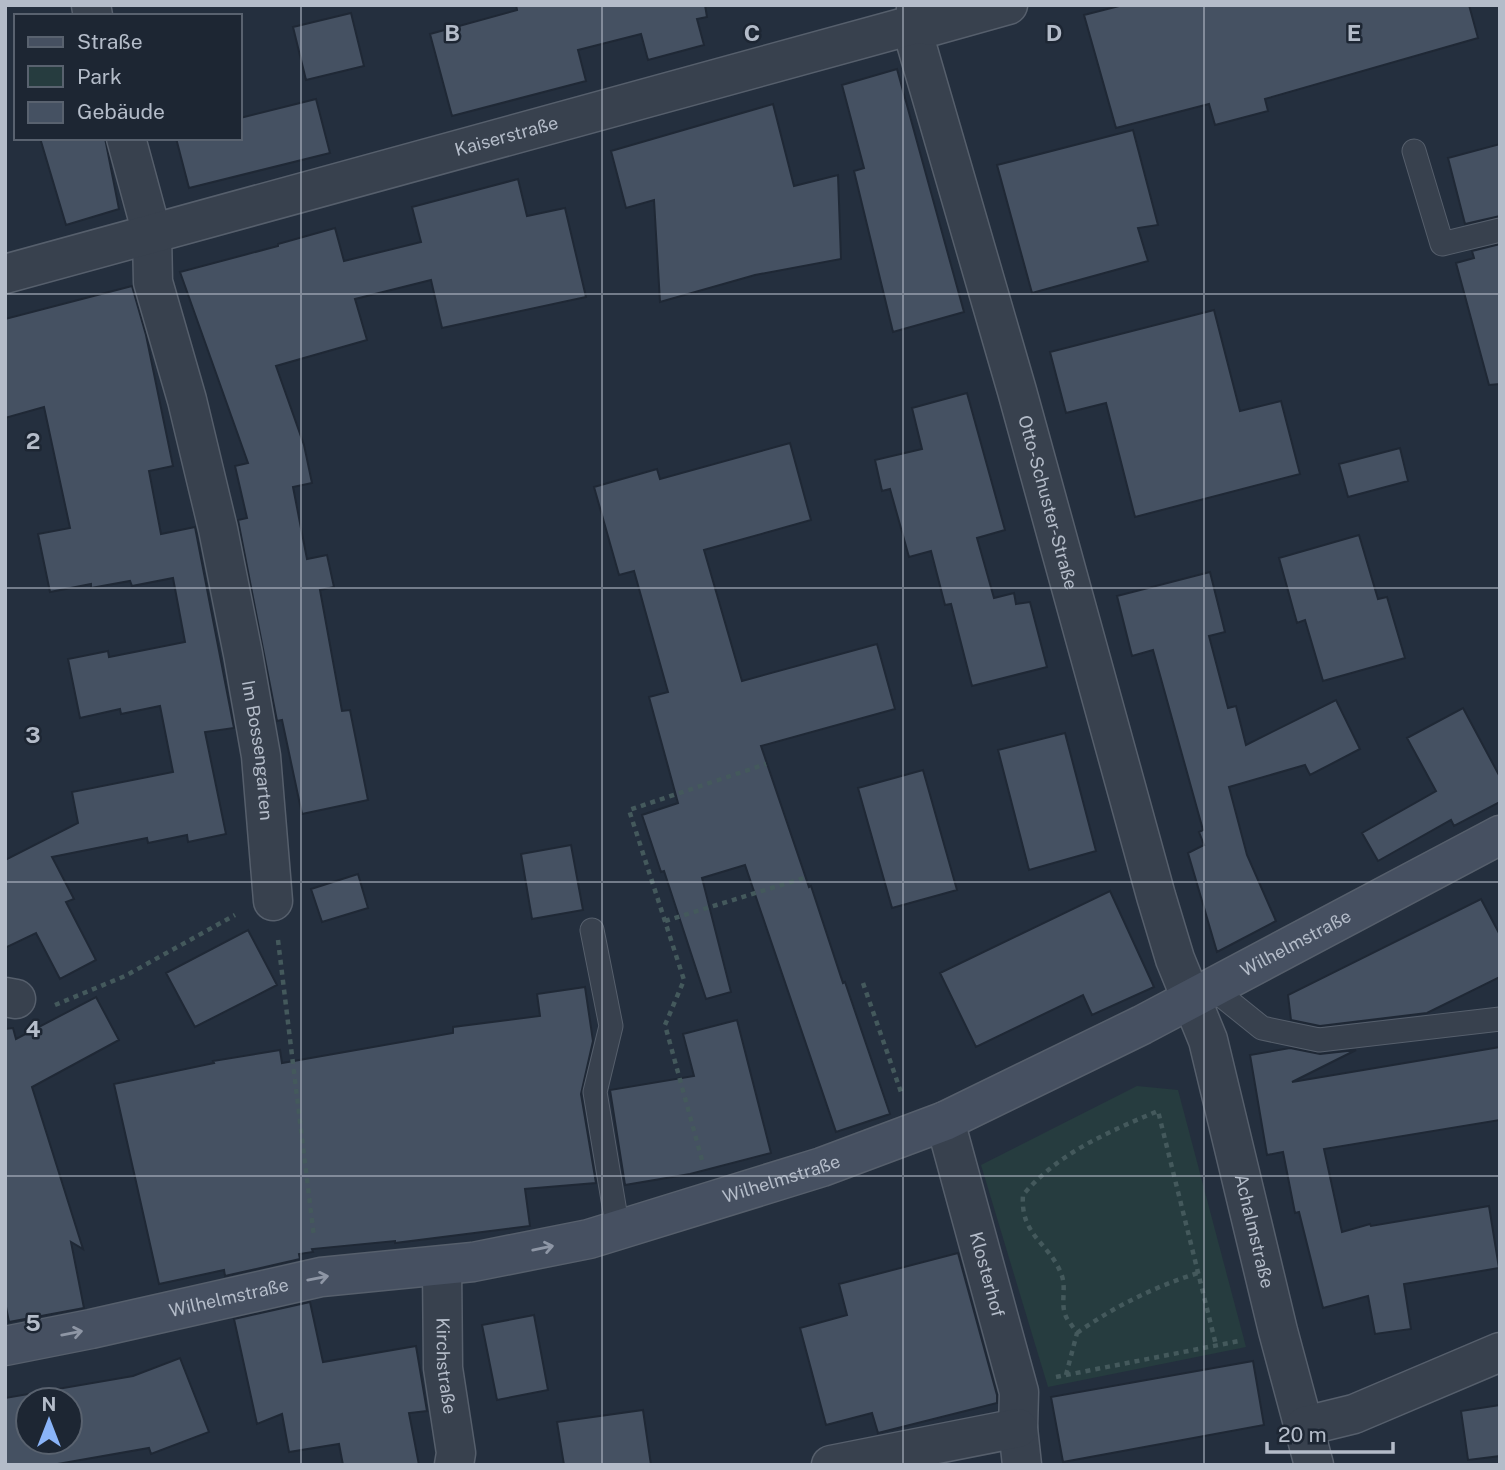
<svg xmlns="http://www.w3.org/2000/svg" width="1505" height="1470" font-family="'Public Sans',sans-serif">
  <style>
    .green { fill: #263c3f }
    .building { fill: #455162; stroke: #1f2835; stroke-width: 2; fill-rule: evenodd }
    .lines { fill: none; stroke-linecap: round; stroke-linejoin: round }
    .lane-casing { stroke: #565f6c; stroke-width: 25 }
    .street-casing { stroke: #565f6c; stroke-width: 41 }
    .secondary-casing { stroke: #565f6c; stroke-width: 41 }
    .path { stroke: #44595c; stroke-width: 4.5; stroke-dasharray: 5 5; stroke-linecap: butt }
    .lane { stroke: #38414e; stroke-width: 23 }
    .street { stroke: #38414e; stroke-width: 38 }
    .secondary { stroke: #465061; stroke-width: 38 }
    .oneway { stroke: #8e96a5 }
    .grid { fill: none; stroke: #b4bcc9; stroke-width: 2; stroke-opacity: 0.55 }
    .labels { text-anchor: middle; stroke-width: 5; stroke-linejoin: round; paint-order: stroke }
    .street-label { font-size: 18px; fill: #b4bcc9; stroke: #1d2633 }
    .grid-label { font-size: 23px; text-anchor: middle; font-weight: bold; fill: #b4bcc9; stroke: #1d2633; stroke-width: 5; stroke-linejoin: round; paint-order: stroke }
  </style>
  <rect width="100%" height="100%" fill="#242f3e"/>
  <path class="green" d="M 1137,1086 L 1178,1090 L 1246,1347 L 1048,1387 L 981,1165 Z"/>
  <path class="building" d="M 516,5 L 705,5 L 707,17 L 697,19 L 704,45 L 648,60 L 641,34 L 578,50 L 586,81 L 452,116 L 430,34 L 517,10 Z
    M 1123,5 L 1469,5 L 1478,38 L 1265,99 L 1268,111 L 1215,125 L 1209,104 L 1116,128 L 1084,15 Z
    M 351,13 L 364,66 L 306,80 L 293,27 Z
    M 897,69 L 964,312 L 893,332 L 854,171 L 864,168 L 842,85 Z
    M 316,99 L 330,153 L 189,188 L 176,138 L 240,138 L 240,118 Z
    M 773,104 L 794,186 L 838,175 L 841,259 L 755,275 L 660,302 L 654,200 L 626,208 L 611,151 Z
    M 1133,130 L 1158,225 L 1138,228 L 1148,261 L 1032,293 L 997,165 Z
    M 40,138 L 105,138 L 119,209 L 66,225 Z
    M 1500,144 L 1500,216 L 1465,224 L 1448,158 Z
    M 518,179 L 527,216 L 565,208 L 586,297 L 442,328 L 431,280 L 355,299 L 367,340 L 276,366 L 304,445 L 312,483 L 293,487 L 307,559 L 327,555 L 334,587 L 320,590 L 342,711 L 350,710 L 368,800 L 302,814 L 282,720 L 277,721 L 238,520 L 247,518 L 235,466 L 248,463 L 180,272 L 278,246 L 278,244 L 335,228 L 344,261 L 421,242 L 412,207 Z
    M 1500,244 L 1500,384 L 1489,385 L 1456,263 L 1474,258 L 1472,251 Z
    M 132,286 L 146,335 L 173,466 L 149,471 L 161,534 L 195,527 L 234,728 L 205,732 L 226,834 L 188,842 L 187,835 L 148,843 L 147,838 L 52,857 L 74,899 L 66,902 L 96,960 L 60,979 L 36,933 L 5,948 L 5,860 L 78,823 L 72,792 L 173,772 L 160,706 L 121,714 L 120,709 L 80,718 L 68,659 L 108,651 L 109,657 L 185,642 L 173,578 L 132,586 L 130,581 L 91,588 L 91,584 L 50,592 L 38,534 L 70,528 L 44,407 L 5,418 L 5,319 Z
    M 1214,310 L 1240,411 L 1281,401 L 1300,474 L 1135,517 L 1106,403 L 1066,413 L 1050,352 Z
    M 967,393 L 1005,530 L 977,538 L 994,598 L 1014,593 L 1016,604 L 1030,602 L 1047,667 L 972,686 L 951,604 L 945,605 L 931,551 L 909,557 L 890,489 L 882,491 L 875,460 L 922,449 L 912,408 Z
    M 790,443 L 811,520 L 704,550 L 742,681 L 877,644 L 895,709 L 761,746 L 809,887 L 811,886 L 843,983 L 845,982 L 890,1114 L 836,1132 L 745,865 L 702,878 L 731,992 L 706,999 L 664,871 L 661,872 L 642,815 L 678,803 L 649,697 L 668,692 L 634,571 L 619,575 L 594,487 L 657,469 L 660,479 Z
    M 1400,448 L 1408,481 L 1348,497 L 1339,464 Z
    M 1359,535 L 1378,599 L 1387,597 L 1405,658 L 1323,681 L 1305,620 L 1297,623 L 1279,558 Z
    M 1210,572 L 1225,632 L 1209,636 L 1228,708 L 1236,706 L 1246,745 L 1336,700 L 1360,749 L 1310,775 L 1305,765 L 1229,787 L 1247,855 L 1276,921 L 1217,952 L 1188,853 L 1204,845 L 1199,832 L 1203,830 L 1153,650 L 1132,656 L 1117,596 Z
    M 1463,708 L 1500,777 L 1500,802 L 1454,826 L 1451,820 L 1378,861 L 1362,833 L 1436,791 L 1407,738 Z
    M 1065,733 L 1096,851 L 1029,870 L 998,750 Z
    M 923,770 L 957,890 L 892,908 L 858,788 Z
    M 571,845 L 583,910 L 532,919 L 521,854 Z
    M 358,874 L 368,908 L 322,922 L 311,889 Z
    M 1110,891 L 1154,987 L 1092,1015 L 1083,995 L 976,1047 L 940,973 Z
    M 1481,899 L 1500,935 L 1500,977 L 1427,1013 L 1320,1026 L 1291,1020 L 1288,995 Z
    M 248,930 L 277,985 L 195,1027 L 166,973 Z
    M 585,987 L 593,1041 L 581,1094 L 596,1183 L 525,1189 L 530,1226 L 395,1243 L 395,1241 L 312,1249 L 313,1252 L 299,1254 L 300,1259 L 225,1276 L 224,1270 L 159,1284 L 114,1084 L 214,1063 L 213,1061 L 280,1050 L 282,1063 L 453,1033 L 453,1027 L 540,1016 L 537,994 Z
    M 96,997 L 119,1040 L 32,1087 L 83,1249 L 71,1242 L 84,1308 L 9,1322 L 5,1302 L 5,1029 L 13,1028 L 16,1039 Z
    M 737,1020 L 771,1153 L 690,1174 L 625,1185 L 610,1090 L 694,1076 L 683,1034 Z
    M 1500,1047 L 1500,1120 L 1324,1149 L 1342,1232 L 1370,1224 L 1371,1226 L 1489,1206 L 1499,1268 L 1404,1284 L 1411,1329 L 1375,1334 L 1368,1296 L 1323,1308 L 1299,1212 L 1295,1213 L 1283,1152 L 1267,1155 L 1250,1055 L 1290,1048 L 1320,1054 L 1356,1050 L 1292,1082 Z
    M 958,1253 L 997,1395 L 997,1403 L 878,1433 L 872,1413 L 826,1425 L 800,1328 L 847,1315 L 839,1284 Z
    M 310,1302 L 323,1362 L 416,1346 L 427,1411 L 409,1413 L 419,1465 L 343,1465 L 339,1444 L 289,1452 L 282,1414 L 257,1424 L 234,1319 Z
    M 534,1315 L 548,1390 L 497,1400 L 482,1325 Z
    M 180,1358 L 209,1432 L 151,1454 L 149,1448 L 52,1465 L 5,1465 L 5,1398 L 133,1376 ZM 28,1400 L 70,1400 L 70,1442 L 28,1442 Z
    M 1253,1361 L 1264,1425 L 1063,1462 L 1051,1397 Z
    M 1500,1405 L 1500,1456 L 1468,1460 L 1461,1411 Z
    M 643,1410 L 651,1465 L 564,1465 L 557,1422 Z"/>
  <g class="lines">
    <defs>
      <path id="lane" d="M 1414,151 L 1442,244 L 1500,230
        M 592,930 L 611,1026 L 595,1092 L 618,1230
        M 1211,987 L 1262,1028 L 1319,1040 L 1500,1019"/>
      <g id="street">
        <path d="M 91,5 L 93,16"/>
        <path id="s1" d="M 916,5 L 916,43 L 1017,391 L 1156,896 L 1175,959 L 1208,1040 L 1278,1331 L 1314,1465"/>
        <path id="s2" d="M 126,138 L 152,234 L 153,282 L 187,400 L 218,529 L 243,654 L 261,756 L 273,901"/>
        <path id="s3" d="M 5,274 L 916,24 L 933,26 L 1008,5"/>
        <path d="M 5,997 L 16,999"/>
        <path id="s4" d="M 945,1121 L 1019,1392 L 1018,1428 L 1022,1465"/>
        <path id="s5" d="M 442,1266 L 443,1368 L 456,1453 L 454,1465"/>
        <path d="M 1305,1426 L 1354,1414 L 1500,1352"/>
        <path d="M 831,1465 L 1018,1428"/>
      </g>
      <g id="secondary">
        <path id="s6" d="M 5,1346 L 91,1329 L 321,1277 L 473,1262 L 589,1239 L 822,1167 L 945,1121 L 1142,1025 L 1500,835"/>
      </g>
    </defs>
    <use href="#lane" class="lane-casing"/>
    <use href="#street" class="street-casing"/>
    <use href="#secondary" class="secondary-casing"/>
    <path class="path" d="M 665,921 L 804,878
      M 278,940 L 314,1237
      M 863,983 L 902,1095
      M 55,1005 L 125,976 L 235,915
      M 702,1160 L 665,1025 L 684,980 L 629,810 L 766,764
      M 1077,1333 C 1115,1306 1154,1287 1198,1273
      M 1066,1375 L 1077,1333 C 1074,1327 1067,1321 1065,1314 C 1061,1303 1066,1288 1062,1276 C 1050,1242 1020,1237 1023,1195 C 1058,1153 1108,1132 1158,1111 L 1216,1345
      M 1056,1377 L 1239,1341"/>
    <use href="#lane" class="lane"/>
    <use href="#street" class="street"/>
    <use href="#secondary" class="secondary"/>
  </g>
  <defs><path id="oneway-shaft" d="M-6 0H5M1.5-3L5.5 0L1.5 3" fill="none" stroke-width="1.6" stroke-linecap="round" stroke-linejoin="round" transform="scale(1.75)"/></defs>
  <g class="oneway">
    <use href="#oneway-shaft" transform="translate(543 1248) rotate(-12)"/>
    <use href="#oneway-shaft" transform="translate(318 1278) rotate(-11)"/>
    <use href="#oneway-shaft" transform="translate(72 1333) rotate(-11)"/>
  </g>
  <path class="grid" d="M 301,5 L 301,1465M 602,5 L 602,1465M 903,5 L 903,1465M 1204,5 L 1204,1465M 5,294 L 1500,294M 5,588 L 1500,588M 5,882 L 1500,882M 5,1176 L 1500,1176"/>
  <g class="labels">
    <g class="street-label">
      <text dy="6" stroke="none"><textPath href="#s3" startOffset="520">Kaiserstraße</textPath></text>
      <text dy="6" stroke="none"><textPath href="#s1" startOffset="516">Otto-Schuster-Straße</textPath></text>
      <text dy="6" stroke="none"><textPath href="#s2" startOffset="628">Im Bossengarten</textPath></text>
      <text dy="6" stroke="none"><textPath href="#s6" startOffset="1363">Wilhelmstraße</textPath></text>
      <text dy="6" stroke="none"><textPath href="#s6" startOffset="796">Wilhelmstraße</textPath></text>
      <text dy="6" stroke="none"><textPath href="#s1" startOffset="1274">Achalmstraße</textPath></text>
      <text dy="6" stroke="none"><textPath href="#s4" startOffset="159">Klosterhof</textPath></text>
      <text dy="6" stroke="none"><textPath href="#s6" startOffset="229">Wilhelmstraße</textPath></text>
      <text dy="6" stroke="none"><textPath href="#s5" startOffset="100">Kirchstraße</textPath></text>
    </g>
  </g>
  <g class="grid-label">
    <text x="452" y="41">B</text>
    <text x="752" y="41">C</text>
    <text x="1054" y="41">D</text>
    <text x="1354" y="41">E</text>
    <text x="33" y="449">2</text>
    <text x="33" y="743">3</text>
    <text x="33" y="1037">4</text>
    <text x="33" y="1331">5</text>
  </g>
  <rect width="1505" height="1470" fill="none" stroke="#b4bcc9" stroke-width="14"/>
  <rect x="14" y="14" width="228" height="126" fill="#1d2633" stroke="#59626f" stroke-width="2"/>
  <rect x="28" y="37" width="35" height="10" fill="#465061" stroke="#59626f" stroke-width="2"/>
  <text x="77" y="49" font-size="21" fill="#b4bcc9">Straße</text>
  <rect x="28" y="66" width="35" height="21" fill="#263c3f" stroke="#59626f" stroke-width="2"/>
  <text x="77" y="84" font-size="21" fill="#b4bcc9">Park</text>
  <rect x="28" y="102" width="35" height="21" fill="#455162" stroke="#59626f" stroke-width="2"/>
  <text x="77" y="119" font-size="21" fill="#b4bcc9">Gebäude</text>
  <g transform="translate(49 1421)"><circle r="33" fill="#1d2633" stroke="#59626f" stroke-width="2"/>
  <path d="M0-5L12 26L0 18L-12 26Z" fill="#8ab4f8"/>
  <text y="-10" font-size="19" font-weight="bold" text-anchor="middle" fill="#b4bcc9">N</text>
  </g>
  <path d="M1267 1442v10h126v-10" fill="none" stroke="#b4bcc9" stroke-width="3.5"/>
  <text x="1278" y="1442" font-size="21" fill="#b4bcc9" stroke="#1d2633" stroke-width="5" paint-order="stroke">20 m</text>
</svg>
